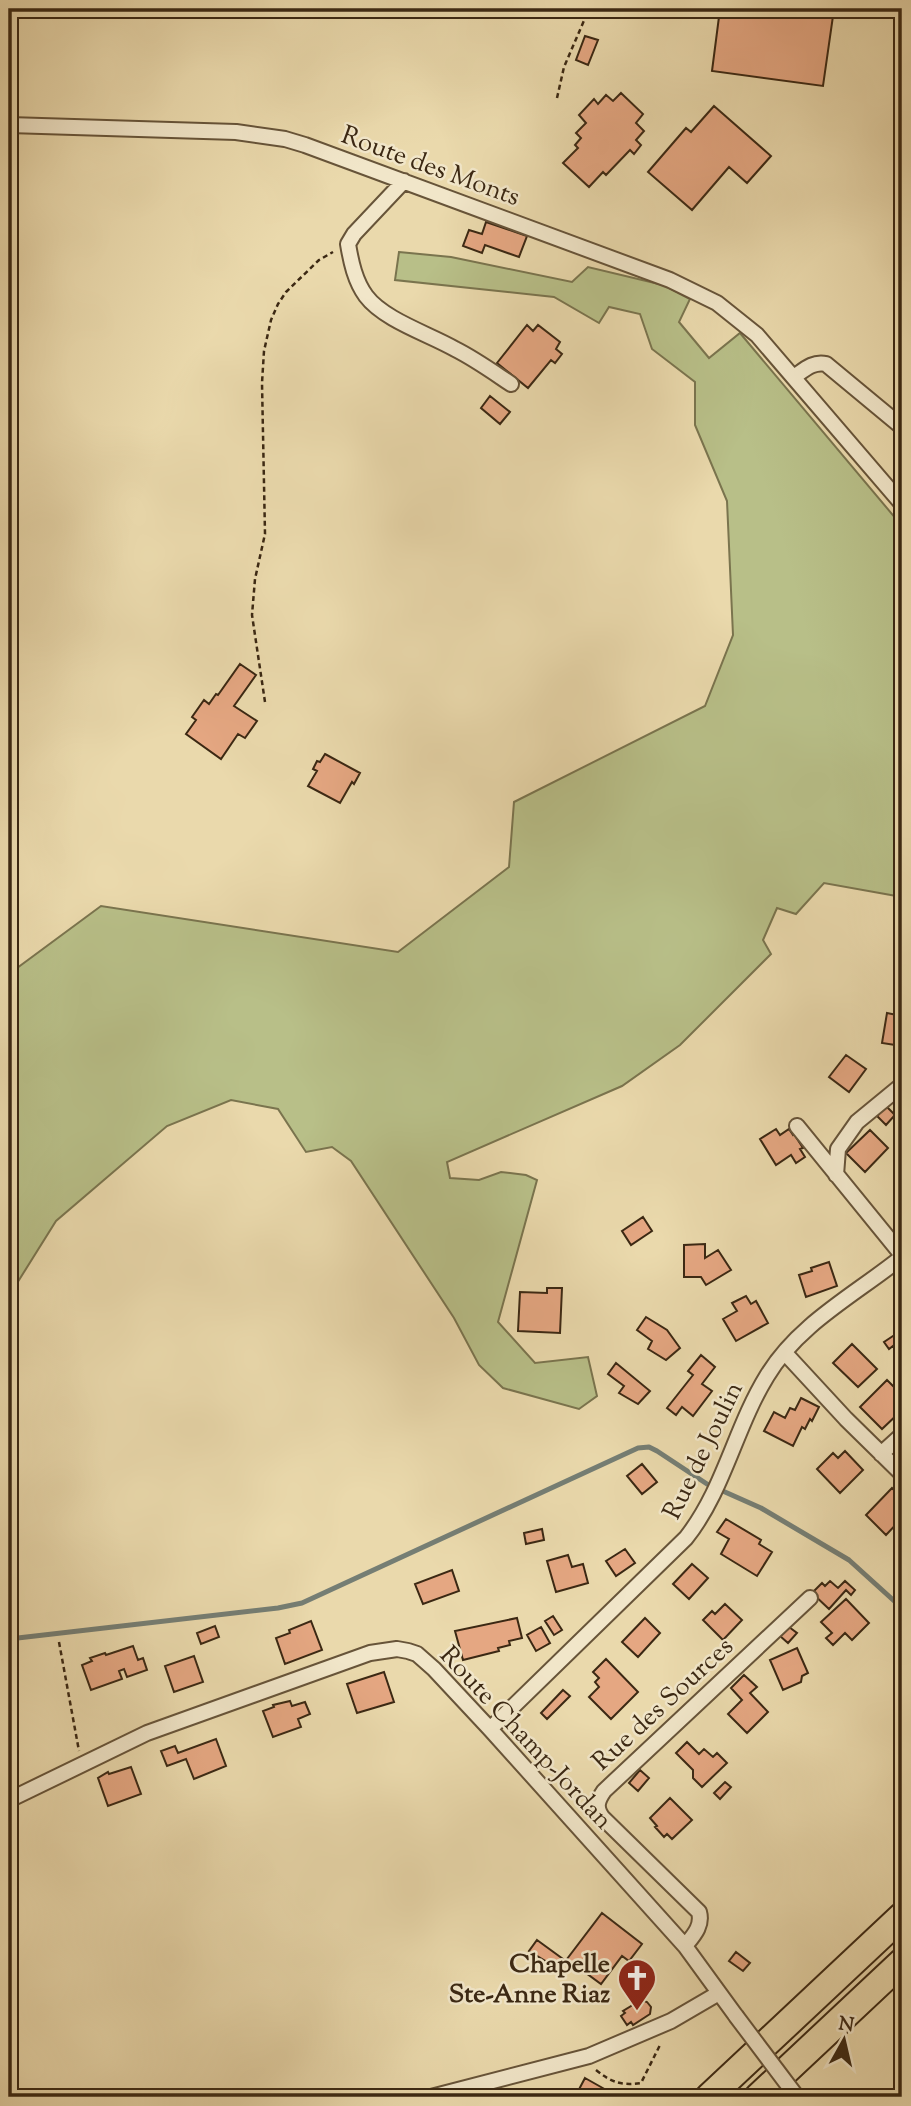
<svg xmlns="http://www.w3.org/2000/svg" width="911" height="2106" font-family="'Sorts Mill Goudy',serif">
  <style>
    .green { fill: #b8bf88; stroke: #7a744e; stroke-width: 2 }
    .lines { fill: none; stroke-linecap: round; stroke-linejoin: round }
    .stream { stroke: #757e74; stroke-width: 5 }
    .building { fill: #e5a782; stroke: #3b2813; stroke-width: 2 }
    .street-casing { stroke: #675439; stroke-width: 18 }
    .highway-casing { stroke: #3b2813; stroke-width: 30 }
    .path { stroke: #3b2813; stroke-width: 2.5; stroke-dasharray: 5 3.5; stroke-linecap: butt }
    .street { stroke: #f1e6c9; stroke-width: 14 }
    .highway { stroke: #ead9ac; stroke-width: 26 }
    .street-bridge-casing { stroke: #675439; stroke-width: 18; stroke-linecap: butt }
    .street-bridge { stroke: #f1e6c9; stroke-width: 14 }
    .labels { text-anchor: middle; stroke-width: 5; stroke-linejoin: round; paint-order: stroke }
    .street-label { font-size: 26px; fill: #3b2813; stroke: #f1e6c9 }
    .poi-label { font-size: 26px; font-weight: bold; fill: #3b2813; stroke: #f1e6c9; text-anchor: end }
  </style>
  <rect width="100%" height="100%" fill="#ead9ac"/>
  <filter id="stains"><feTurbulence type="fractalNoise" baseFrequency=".00286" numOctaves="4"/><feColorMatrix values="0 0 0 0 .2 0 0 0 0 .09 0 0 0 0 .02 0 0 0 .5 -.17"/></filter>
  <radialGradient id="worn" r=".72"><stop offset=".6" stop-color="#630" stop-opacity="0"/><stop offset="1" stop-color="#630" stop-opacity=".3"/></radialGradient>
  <path class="green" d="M 399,252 L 451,257 L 572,282 L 588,267 L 663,285 L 690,299 L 679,322 L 709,358 L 740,333 L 902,526 L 902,897 L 824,883 L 796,914 L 777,908 L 763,940 L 771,954 L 680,1045 L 622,1086 L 447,1162 L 450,1178 L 479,1180 L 501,1172 L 526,1175 L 537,1180 L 498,1322 L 535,1363 L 588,1357 L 597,1396 L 579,1409 L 503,1388 L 479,1365 L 454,1318 L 351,1161 L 332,1147 L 306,1152 L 278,1109 L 231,1100 L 167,1126 L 56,1221 L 9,1296 L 9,974 L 101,906 L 398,952 L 509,867 L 514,802 L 705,706 L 733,635 L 727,501 L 695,425 L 695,382 L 652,349 L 640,314 L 609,307 L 599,323 L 554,297 L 395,280 Z"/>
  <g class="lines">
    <path class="stream" d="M 9,1639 L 278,1608 L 302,1603 L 638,1448 L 649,1447 L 657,1451 L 707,1484 L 761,1508 L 849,1560 L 902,1608"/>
  </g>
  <path class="building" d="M 720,9 L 834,9 L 823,86 L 712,71 Z
    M 585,36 L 598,40 L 588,65 L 576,60 Z
    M 621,93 L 643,114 L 636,123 L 644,131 L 636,140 L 641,145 L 634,154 L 630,150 L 606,175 L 603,172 L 589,187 L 563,163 L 578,148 L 575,145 L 581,138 L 576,133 L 586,123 L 579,115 L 594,99 L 598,104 L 606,95 L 613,101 Z
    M 714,106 L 771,156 L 747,183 L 729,167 L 692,210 L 648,172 L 686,128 L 691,132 Z
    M 486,222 L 527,236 L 519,257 L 485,245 L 482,253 L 463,246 L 469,230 L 482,234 Z
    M 527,325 L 533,331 L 538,325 L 560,342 L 556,349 L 562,354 L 555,363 L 551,360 L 528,388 L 497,363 Z
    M 490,396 L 510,412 L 500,424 L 481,408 Z
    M 240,664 L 256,675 L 234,706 L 257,721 L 245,738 L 238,734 L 221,759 L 186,734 L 196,720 L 192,717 L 204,700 L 209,704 L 216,694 L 218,695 Z
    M 325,754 L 360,773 L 354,784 L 352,782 L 340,803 L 308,786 L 317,771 L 313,769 L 317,761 L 320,762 Z
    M 887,1013 L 902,1016 L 902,1046 L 882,1043 Z
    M 846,1055 L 866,1069 L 849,1092 L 829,1077 Z
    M 886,1106 L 895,1115 L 886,1125 L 877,1116 Z
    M 776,1129 L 780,1135 L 789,1129 L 793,1135 L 794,1134 L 803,1148 L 800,1149 L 805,1157 L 796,1163 L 791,1155 L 776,1165 L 760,1139 Z
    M 870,1130 L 888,1148 L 865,1172 L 846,1153 Z
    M 643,1217 L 652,1231 L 631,1245 L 622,1231 Z
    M 705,1244 L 705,1258 L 718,1250 L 731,1270 L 706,1285 L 701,1277 L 684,1277 L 684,1245 Z
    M 829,1262 L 837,1286 L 806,1297 L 799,1275 L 812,1271 L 811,1268 Z
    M 547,1288 L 562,1288 L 560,1333 L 518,1331 L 520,1292 L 547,1293 Z
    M 746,1296 L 751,1304 L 756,1301 L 768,1323 L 736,1341 L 723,1319 L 737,1311 L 732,1303 Z
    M 646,1317 L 667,1330 L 680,1348 L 666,1360 L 648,1349 L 652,1341 L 637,1330 Z
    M 902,1330 L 902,1359 L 893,1346 L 889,1349 L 884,1342 Z
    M 852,1344 L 877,1369 L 858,1387 L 833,1363 Z
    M 701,1355 L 715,1367 L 702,1384 L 712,1391 L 693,1416 L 682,1407 L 676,1415 L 667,1408 L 693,1375 L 688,1371 Z
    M 616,1363 L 650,1391 L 638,1404 L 619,1393 L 624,1386 L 608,1374 Z
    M 887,1380 L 902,1395 L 902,1410 L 882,1429 L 860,1407 Z
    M 801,1398 L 819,1407 L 812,1421 L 810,1419 L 805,1429 L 802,1427 L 793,1446 L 764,1431 L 774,1412 L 785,1418 L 790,1408 L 795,1410 Z
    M 845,1451 L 863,1470 L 840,1493 L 817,1469 L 833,1453 L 838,1458 Z
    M 642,1464 L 657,1482 L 642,1494 L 627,1476 Z
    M 892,1488 L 902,1498 L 902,1518 L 886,1535 L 866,1515 Z
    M 726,1519 L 761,1540 L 759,1544 L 772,1552 L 757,1576 L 721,1554 L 729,1539 L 717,1532 Z
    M 542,1529 L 544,1540 L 526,1544 L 524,1533 Z
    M 625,1549 L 635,1563 L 616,1576 L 606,1561 Z
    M 568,1555 L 572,1567 L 583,1564 L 588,1583 L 556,1592 L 547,1561 Z
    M 692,1564 L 708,1578 L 689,1599 L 673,1584 Z
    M 452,1570 L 459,1591 L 423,1604 L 415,1584 Z
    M 830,1581 L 838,1588 L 845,1581 L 855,1590 L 851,1595 L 846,1590 L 829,1609 L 812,1593 L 822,1583 L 825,1586 Z
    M 846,1599 L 869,1623 L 852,1640 L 845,1633 L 833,1645 L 826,1638 L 832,1633 L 821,1622 Z
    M 725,1604 L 742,1620 L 723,1640 L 703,1620 L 712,1611 L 715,1614 Z
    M 553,1616 L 562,1630 L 554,1635 L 545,1621 Z
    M 517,1618 L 522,1638 L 509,1641 L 510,1645 L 498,1648 L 499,1651 L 463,1660 L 455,1631 Z
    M 645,1618 L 660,1633 L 638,1657 L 622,1642 Z
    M 311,1621 L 322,1650 L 285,1664 L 276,1638 L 290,1633 L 289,1630 Z
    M 215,1626 L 219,1637 L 201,1644 L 197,1633 Z
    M 541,1627 L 550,1643 L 536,1651 L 527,1635 Z
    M 789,1627 L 797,1633 L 788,1643 L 780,1636 Z
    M 133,1646 L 138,1660 L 143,1658 L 147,1670 L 127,1677 L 124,1669 L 119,1671 L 122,1679 L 91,1690 L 82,1665 L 92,1661 L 90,1658 L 105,1653 L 106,1655 Z
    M 797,1648 L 808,1673 L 802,1676 L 801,1682 L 783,1690 L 770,1660 Z
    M 194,1656 L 203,1682 L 174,1692 L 165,1666 Z
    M 606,1659 L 638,1692 L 611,1719 L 589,1697 L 599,1687 L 595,1682 L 599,1678 L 593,1672 Z
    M 384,1672 L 394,1702 L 357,1713 L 347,1684 Z
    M 744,1675 L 757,1687 L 750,1693 L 768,1712 L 747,1733 L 728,1714 L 742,1700 L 731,1688 Z
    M 563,1690 L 570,1696 L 547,1719 L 541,1713 Z
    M 290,1701 L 292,1706 L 305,1702 L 310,1714 L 298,1719 L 301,1727 L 273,1737 L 263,1711 L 274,1707 L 273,1705 Z
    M 216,1739 L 226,1766 L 194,1779 L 186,1759 L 167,1766 L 161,1751 L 175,1746 L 178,1753 Z
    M 687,1742 L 699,1754 L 704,1749 L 713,1757 L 717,1753 L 727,1763 L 702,1787 L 693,1778 L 693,1770 L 676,1753 Z
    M 131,1767 L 141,1794 L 108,1806 L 98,1778 L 108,1772 L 109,1774 Z
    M 640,1770 L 649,1778 L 638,1791 L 629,1783 Z
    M 725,1782 L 731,1787 L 720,1799 L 714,1793 Z
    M 670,1798 L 692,1820 L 672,1839 L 667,1834 L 664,1837 L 655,1827 L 657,1826 L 650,1818 Z
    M 602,1913 L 642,1944 L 629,1961 L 622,1956 L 601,1984 L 567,1959 Z
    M 537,1940 L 563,1959 L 557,1968 L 529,1951 Z
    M 736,1952 L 750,1963 L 743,1971 L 729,1961 Z
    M 641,2000 L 647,2002 L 651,2007 L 650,2014 L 633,2025 L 631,2022 L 627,2025 L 621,2016 L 625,2013 L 623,2011 Z
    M 585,2078 L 608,2091 L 606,2094 L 613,2097 L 575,2097 Z"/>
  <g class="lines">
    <defs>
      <path id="street" d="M 9,125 L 236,132 L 285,139 L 305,145 L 670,280 L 717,303 L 757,335 L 902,504
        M 404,181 L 354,234 L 348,244 C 351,262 355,281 366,296 C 384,320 429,334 455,349 C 475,359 493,372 511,384
        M 794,377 C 804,370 813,361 826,364 L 902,427
        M 797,1126 L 902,1255
        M 836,1175 L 838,1149 L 857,1122 L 902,1085
        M 785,1353 L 846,1419 L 902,1474
        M 881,1454 L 902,1435
        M 490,1729 L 686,1538 C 724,1490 735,1428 767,1376 C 798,1324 856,1294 902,1257
        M 9,1800 L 147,1733 L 370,1653 L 397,1649 L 408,1651 L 417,1654 L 434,1669 L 490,1729 L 685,1946 L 736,2016
        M 685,1946 C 693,1936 703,1926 699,1912 L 603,1818 C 595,1808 597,1801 604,1791 L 810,1598
        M 431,2097 L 589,2056 L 671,2021 L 719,1993"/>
      <path id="highway" d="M 709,2097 L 902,1916
        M 758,2097 L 902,1962"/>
    </defs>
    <use href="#street" class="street-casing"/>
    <use href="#highway" class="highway-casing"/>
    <path class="path" d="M 557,98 L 564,67 L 589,9
      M 265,702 L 252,615 L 255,579 L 265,534 L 262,383 L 264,351 L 271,320 L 278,304 L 286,292 L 319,260 L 333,252
      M 59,1642 L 79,1751
      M 596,2070 C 611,2082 621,2086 641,2083 L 661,2043"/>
    <use href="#street" class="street"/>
    <use href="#highway" class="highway"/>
    <defs>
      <path id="street-bridge" d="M 736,2016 L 797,2097"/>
    </defs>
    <use href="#street-bridge" class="street-bridge-casing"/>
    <use href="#street-bridge" class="street-bridge"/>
  </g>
  <defs>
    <symbol id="church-pin" viewBox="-11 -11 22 30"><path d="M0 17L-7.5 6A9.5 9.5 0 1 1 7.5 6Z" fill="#8f2418" stroke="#f1e6c9"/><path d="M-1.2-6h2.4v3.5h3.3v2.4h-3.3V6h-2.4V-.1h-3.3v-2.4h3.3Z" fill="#fff"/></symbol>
  </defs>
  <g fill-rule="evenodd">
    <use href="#church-pin" x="615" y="1956" width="44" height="60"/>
  </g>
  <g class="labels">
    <g class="street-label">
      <text transform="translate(431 165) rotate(20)" y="9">Route des Monts</text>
      <text transform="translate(702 1450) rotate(-64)" y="9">Rue de Joulin</text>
      <text transform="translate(662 1703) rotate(-43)" y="9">Rue des Sources</text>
      <text transform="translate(527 1737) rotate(47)" y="9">Route Champ-Jordan</text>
    </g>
    <g class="poi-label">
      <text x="610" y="1972">Chapelle<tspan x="610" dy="30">Ste-Anne Riaz</tspan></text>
    </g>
  </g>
  <rect width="911" height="2106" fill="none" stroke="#ead9ac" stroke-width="35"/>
  <rect x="10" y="10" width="890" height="2085" fill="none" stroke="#3b2813" stroke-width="3.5"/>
  <rect x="18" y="18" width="876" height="2071" fill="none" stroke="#3b2813" stroke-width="2"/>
  <g transform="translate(844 2040) rotate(8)" stroke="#f1e6c9" stroke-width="5" paint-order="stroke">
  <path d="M0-5L12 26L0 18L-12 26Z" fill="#3b2813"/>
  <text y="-10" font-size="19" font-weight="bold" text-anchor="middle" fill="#3b2813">N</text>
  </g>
  <rect width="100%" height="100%" filter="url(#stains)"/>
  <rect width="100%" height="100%" fill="url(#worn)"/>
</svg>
